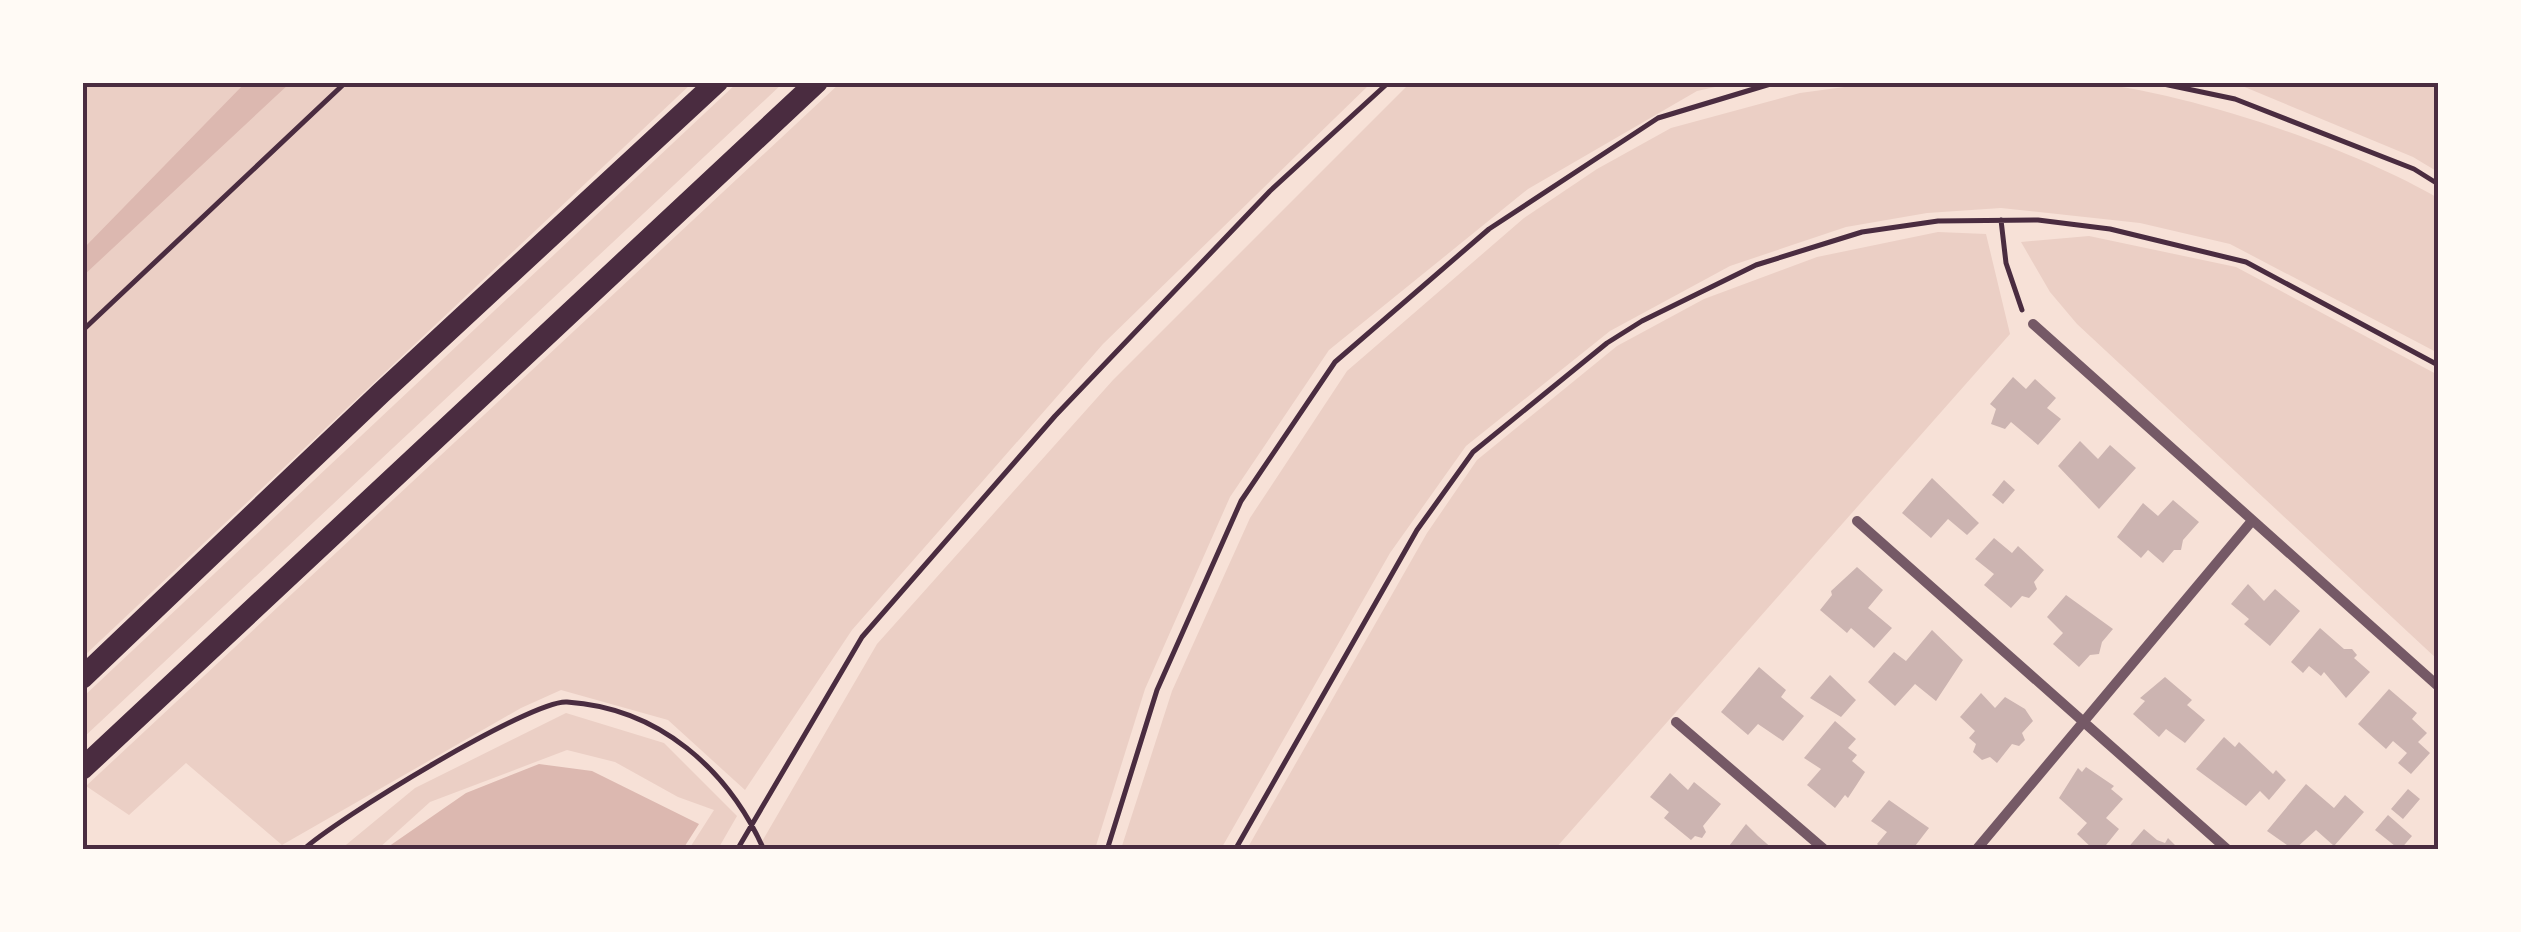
<svg xmlns="http://www.w3.org/2000/svg" width="2521" height="932" font-family="'Nunito Sans',sans-serif">
  <style>
    .green { fill: #ebcfc5 }
    .water { fill: #dcb8b0 }
    .building { fill: #ccb4b1 }
    .lines { fill: none; stroke-linecap: round; stroke-linejoin: round }
    .path { stroke: #4a2c40; stroke-width: 5 }
    .minor { stroke: #755966; stroke-width: 10 }
    .trunk { stroke: #4a2c40; stroke-width: 22 }
    .neatline { fill: none; stroke: #4a2c40; stroke-width: 4 }
  </style>
  <rect width="100%" height="100%" fill="#f7e1d7"/>
  <path class="green" d="M 738,82 L 783,83 L 83,738 L 83,697 Z
    M 82,83 L 692,83 L 83,657 Z
    M 840,83 L 1371,83 L 1103,344 L 852,630 L 745,790 L 668,720 L 561,690 L 521,708 L 282,845 L 186,763 L 129,815 L 86,786 Z
    M 1410,83 L 1733,83 L 1697,91 L 1528,189 L 1329,350 L 1230,497 L 1145,689 L 1095,849 L 757,850 L 877,644 L 1113,380 Z
    M 1874,83 C 1943,82 2013,77 2082,82 C 2183,90 2351,147 2438,198 L 2438,353 L 2230,244 L 2140,223 L 2001,208 L 1927,213 L 1846,227 L 1730,266 L 1610,331 L 1466,446 L 1390,553 L 1221,849 L 1121,849 L 1172,691 L 1250,518 L 1347,371 L 1524,218 L 1597,169 L 1671,128 L 1800,93 Z
    M 2235,83 L 2438,83 L 2438,172 L 2413,157 Z
    M 1938,232 L 1986,234 L 2010,334 L 1555,849 L 1247,849 L 1427,533 L 1477,460 L 1617,346 L 1704,299 L 1817,257 Z
    M 2089,236 L 2236,267 L 2438,375 L 2438,660 L 2077,324 L 2050,292 L 2021,242 Z
    M 566,713 L 664,743 L 737,816 L 718,849 L 689,849 L 714,810 L 678,797 L 615,762 L 567,750 L 430,802 L 378,849 L 341,849 L 415,788 Z"/>
  <path class="water" d="M 246,82 L 290,83 L 83,276 L 83,249 Z
    M 539,764 L 592,771 L 699,824 L 683,849 L 385,849 L 466,793 Z"/>
  <path class="building" d="M 2013,377 L 2026,389 L 2035,379 L 2056,398 L 2047,408 L 2061,419 L 2038,445 L 2011,422 L 2005,429 L 1991,424 L 1996,409 L 1990,404 Z
    M 2080,441 L 2098,459 L 2110,445 L 2136,468 L 2099,509 L 2058,466 Z
    M 1932,478 L 1979,523 L 1967,535 L 1948,519 L 1931,538 L 1902,513 Z
    M 2004,480 L 2015,490 L 2003,504 L 1992,495 Z
    M 2173,500 L 2199,522 L 2183,540 L 2181,550 L 2174,550 L 2163,563 L 2148,550 L 2141,558 L 2117,537 L 2143,503 L 2158,516 Z
    M 1994,538 L 2012,553 L 2018,546 L 2044,570 L 2034,582 L 2037,589 L 2029,598 L 2022,596 L 2011,608 L 1984,585 L 1994,574 L 1975,559 Z
    M 1857,567 L 1883,590 L 1868,608 L 1892,628 L 1874,648 L 1851,628 L 1847,633 L 1820,610 L 1832,595 L 1831,591 Z
    M 2248,584 L 2264,601 L 2275,589 L 2300,611 L 2270,646 L 2244,624 L 2249,619 L 2231,604 Z
    M 2066,595 L 2113,629 L 2102,642 L 2099,654 L 2090,655 L 2079,667 L 2053,644 L 2063,633 L 2047,617 Z
    M 2320,628 L 2344,649 L 2352,649 L 2357,655 L 2354,658 L 2370,672 L 2346,698 L 2324,672 L 2321,676 L 2309,666 L 2303,673 L 2291,662 Z
    M 1932,630 L 1963,660 L 1936,701 L 1915,684 L 1895,706 L 1868,682 L 1894,652 L 1906,661 Z
    M 1759,667 L 1786,690 L 1781,697 L 1804,716 L 1783,741 L 1758,724 L 1748,735 L 1721,712 Z
    M 1830,675 L 1856,700 L 1841,717 L 1810,698 Z
    M 2165,677 L 2192,700 L 2187,705 L 2205,720 L 2185,743 L 2166,729 L 2159,737 L 2133,714 L 2145,701 L 2140,698 Z
    M 2389,689 L 2417,713 L 2412,719 L 2427,733 L 2418,742 L 2430,753 L 2411,774 L 2398,763 L 2407,753 L 2393,741 L 2386,749 L 2358,724 Z
    M 1981,693 L 1995,708 L 2005,697 L 2025,709 L 2033,721 L 2022,733 L 2025,740 L 2019,746 L 2012,744 L 1997,763 L 1990,757 L 1982,760 L 1973,752 L 1976,744 L 1969,738 L 1975,731 L 1960,717 Z
    M 1835,721 L 1856,739 L 1848,748 L 1857,755 L 1852,761 L 1865,772 L 1848,798 L 1845,795 L 1835,808 L 1807,785 L 1821,769 L 1804,758 Z
    M 2224,737 L 2235,747 L 2239,742 L 2273,774 L 2276,770 L 2286,780 L 2269,800 L 2260,791 L 2246,806 L 2196,769 Z
    M 2086,767 L 2114,786 L 2111,789 L 2123,799 L 2106,818 L 2119,829 L 2102,850 L 2094,850 L 2077,834 L 2087,823 L 2059,798 L 2078,768 L 2082,772 Z
    M 1670,773 L 1688,790 L 1694,782 L 1721,804 L 1703,826 L 1706,832 L 1702,838 L 1695,836 L 1691,840 L 1664,818 L 1669,812 L 1650,797 Z
    M 2306,784 L 2334,808 L 2345,795 L 2364,812 L 2334,846 L 2316,830 L 2294,850 L 2267,831 Z
    M 2408,789 L 2420,799 L 2403,819 L 2391,809 Z
    M 1889,800 L 1929,828 L 1912,850 L 1884,850 L 1877,844 L 1887,832 L 1871,821 Z
    M 2388,815 L 2412,836 L 2400,850 L 2375,830 Z
    M 1746,824 L 1758,836 L 1774,850 L 1726,850 Z
    M 2144,829 L 2157,840 L 2165,843 L 2168,838 L 2180,850 L 2126,850 Z"/>
  <g class="lines">
    <path class="path" d="M 2154,82 L 2235,99 L 2414,169 L 2438,184
      M 2001,220 L 2006,263 L 2022,310
      M 82,331 L 346,82
      M 303,850 C 333,821 532,699 567,702 C 659,708 728,769 764,850
      M 737,850 L 862,637 L 1055,416 L 1270,191 L 1389,82
      M 1107,850 L 1157,690 L 1241,501 L 1335,362 L 1489,229 L 1658,118 L 1777,82
      M 1235,850 L 1417,530 L 1473,452 L 1607,343 L 1642,321 L 1756,265 L 1862,232 L 1938,221 L 2038,220 L 2110,229 L 2246,262 L 2438,365"/>
    <path class="minor" d="M 2033,324 L 2438,686
      M 1857,521 L 2228,850
      M 1676,722 L 1825,850
      M 1976,850 L 2251,522"/>
    <path class="trunk" d="M 82,678 L 381,393 L 717,82
      M 82,769 L 817,82"/>
  </g>
  <rect width="2521" height="932" fill="none" stroke="#fffaf5" stroke-width="170"/>
  <rect x="85" y="85" width="2351" height="762" class="neatline"/>
</svg>
